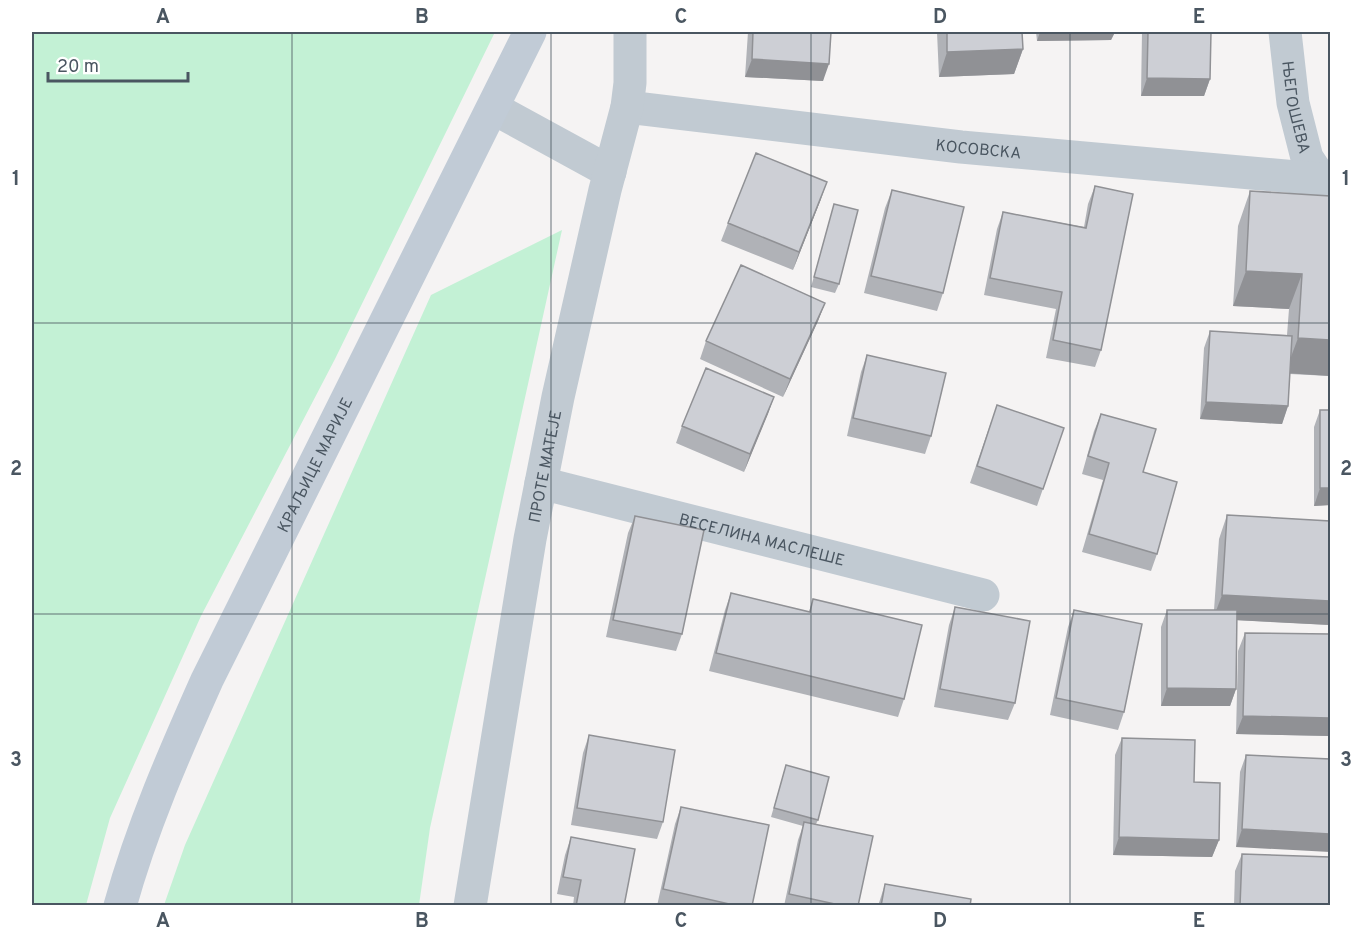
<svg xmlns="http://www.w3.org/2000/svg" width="1362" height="937" font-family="Overpass,sans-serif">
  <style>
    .green { fill: #c3f1d5 }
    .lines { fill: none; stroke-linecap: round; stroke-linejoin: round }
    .street { stroke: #c1cad2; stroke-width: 33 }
    .secondary { stroke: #c1cbd6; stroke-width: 33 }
    .wall { fill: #b0b2b7 }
    .shaded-wall { fill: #909195 }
    .building { fill: #cdcfd5; stroke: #909195; stroke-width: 1.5 }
    .grid { fill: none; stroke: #4a5661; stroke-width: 1.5; stroke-opacity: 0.55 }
    .labels { text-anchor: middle; stroke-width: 6; stroke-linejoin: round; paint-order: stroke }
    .street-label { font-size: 16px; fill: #4a5661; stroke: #fff }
    .neatline { fill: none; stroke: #4a5661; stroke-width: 2 }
    .grid-label { font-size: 20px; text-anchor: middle; font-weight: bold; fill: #4a5661 }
  </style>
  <rect width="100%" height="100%" fill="#f5f3f3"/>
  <path class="green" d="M 32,32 L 495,32 L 335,359 L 201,616 L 110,818 L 86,905 L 32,905 Z
    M 562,230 L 430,828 L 419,905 L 164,905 L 185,845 L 431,295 Z"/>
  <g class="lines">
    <g class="street">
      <path id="s1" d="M 1285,32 L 1293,103 L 1307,158 L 1321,179"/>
      <path id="s2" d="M 627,107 L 961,147 L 1330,180"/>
      <path d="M 493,108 L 610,172"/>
      <path id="s3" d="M 541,483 L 983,595"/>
      <path id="s4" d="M 470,906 L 530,539 L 558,397 L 605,190 L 627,107 L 630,83 L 630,32"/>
    </g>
    <path class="secondary" id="s5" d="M 120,906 C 142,827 174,754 207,680 L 530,32"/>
  </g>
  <path class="wall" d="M 748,32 L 831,32 L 823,81 L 745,77 Z
    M 937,32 L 1022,32 L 1023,49 L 1014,74 L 939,77 Z
    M 1036,32 L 1115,32 L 1111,40 L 1037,41 Z
    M 1142,32 L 1211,32 L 1210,79 L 1204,96 L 1141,96 Z
    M 1095,186 L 1101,350 L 1095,367 L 1046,358 L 1056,309 L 984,295 L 997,229 L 1003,212 L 1084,227 L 1088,204 Z
    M 892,190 L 943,293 L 937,311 L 864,293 L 885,208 Z
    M 1250,191 L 1330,196 L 1330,376 L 1290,374 L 1288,406 L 1282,424 L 1200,419 L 1204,348 L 1210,331 L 1287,335 L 1289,309 L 1233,306 L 1238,226 Z
    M 821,199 L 793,270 L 721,241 L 728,223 Z
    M 834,204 L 839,284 L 835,293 L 811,287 Z
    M 825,303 L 818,321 L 783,397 L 700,359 L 706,341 Z
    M 867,355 L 931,436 L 925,454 L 847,436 L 861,372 Z
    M 774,397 L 744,472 L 676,443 L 682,426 Z
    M 1320,410 L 1330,505 L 1314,506 L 1314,427 Z
    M 1101,414 L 1143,472 L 1157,554 L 1151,571 L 1082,552 L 1103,480 L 1082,474 L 1094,431 Z
    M 991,422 L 1064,428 L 1037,506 L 970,483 Z
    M 1227,515 L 1330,521 L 1330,625 L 1237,620 L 1236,689 L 1230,706 L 1161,706 L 1161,627 L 1167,610 L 1214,610 L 1219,539 Z
    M 635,516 L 682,634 L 676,651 L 606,637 L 628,533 Z
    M 731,593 L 809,612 L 813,599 L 904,699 L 898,717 L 709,671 L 725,610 Z
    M 955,607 L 1015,703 L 1008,720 L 934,707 L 949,625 Z
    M 1074,610 L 1124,712 L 1118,730 L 1050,715 L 1068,627 Z
    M 1245,633 L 1330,634 L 1330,736 L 1236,734 L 1238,651 Z
    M 589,735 L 663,822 L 657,839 L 571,825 L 583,753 Z
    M 1122,738 L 1194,782 L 1219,840 L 1212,857 L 1113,855 L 1115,755 Z
    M 1246,755 L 1330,759 L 1236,847 L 1240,772 Z
    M 786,765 L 818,820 L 816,824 L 858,906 L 784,906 L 798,840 L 803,826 L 771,817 Z
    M 681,807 L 752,906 L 657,906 L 675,824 Z
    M 571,837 L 624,906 L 573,906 L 574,897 L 557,894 L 565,855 Z
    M 1242,854 L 1330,906 L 1234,906 L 1235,871 Z
    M 885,884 L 970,906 L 878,906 Z"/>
  <path class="shaded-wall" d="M 1040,32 L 1115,32 L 1111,40 L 1037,41 Z
    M 1023,49 L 1014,74 L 939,77 L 947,52 Z
    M 752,59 L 829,64 L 823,81 L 745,77 Z
    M 1147,78 L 1210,79 L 1204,96 L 1141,96 Z
    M 827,182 L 821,199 L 793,270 L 799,252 Z
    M 1246,271 L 1302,274 L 1289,309 L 1233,306 Z
    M 825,303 L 818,321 L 783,397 L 790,379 Z
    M 1298,338 L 1330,340 L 1330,376 L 1285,373 Z
    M 774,397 L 768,414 L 744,472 L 750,454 Z
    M 1206,402 L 1288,406 L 1282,424 L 1200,419 Z
    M 1320,488 L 1330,488 L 1330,505 L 1314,506 Z
    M 1222,595 L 1330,601 L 1330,625 L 1213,619 Z
    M 1167,688 L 1236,689 L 1230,706 L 1161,706 Z
    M 1243,716 L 1330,718 L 1330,736 L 1236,734 Z
    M 1242,829 L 1330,834 L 1330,852 L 1236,847 Z
    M 1119,837 L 1219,840 L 1212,857 L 1113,855 Z"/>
  <path class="building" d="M 753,32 L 831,32 L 829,64 L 752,59 Z
    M 947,32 L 1022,32 L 1023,49 L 947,52 Z
    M 1148,32 L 1211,32 L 1210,79 L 1147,78 Z
    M 756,153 L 827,182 L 799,252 L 728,223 Z
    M 1095,186 L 1133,194 L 1101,350 L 1053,340 L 1062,292 L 990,278 L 1003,212 L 1086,228 Z
    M 892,190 L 964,207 L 943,293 L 871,276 Z
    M 1250,191 L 1330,196 L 1330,340 L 1298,338 L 1302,274 L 1246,271 Z
    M 834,204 L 858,210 L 839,284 L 814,277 Z
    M 741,265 L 825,303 L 790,379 L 706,341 Z
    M 1210,331 L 1292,336 L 1288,406 L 1206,402 Z
    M 867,355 L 946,373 L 931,436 L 853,418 Z
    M 706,368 L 774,397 L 750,454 L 682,426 Z
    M 997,405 L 1064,428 L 1043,489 L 977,466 Z
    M 1320,410 L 1330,410 L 1330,488 L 1320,488 Z
    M 1101,414 L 1156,429 L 1143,472 L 1177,482 L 1157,554 L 1089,534 L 1109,463 L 1088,456 Z
    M 1227,515 L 1330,521 L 1330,601 L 1222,595 Z
    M 635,516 L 704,530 L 682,634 L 613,620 Z
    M 731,593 L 810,612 L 813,599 L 922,625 L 904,699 L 716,653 Z
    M 955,607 L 1030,621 L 1015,703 L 940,689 Z
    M 1074,610 L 1142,624 L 1124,712 L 1056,698 Z
    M 1167,610 L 1237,610 L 1236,689 L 1167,688 Z
    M 1245,633 L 1330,634 L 1330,718 L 1243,716 Z
    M 589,735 L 675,750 L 663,822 L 577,808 Z
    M 1122,738 L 1195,740 L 1194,782 L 1220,783 L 1219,840 L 1119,837 Z
    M 1246,755 L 1330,759 L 1330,834 L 1242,829 Z
    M 786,765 L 829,777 L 818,820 L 774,808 Z
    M 681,807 L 769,825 L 752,906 L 738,906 L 663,889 Z
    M 804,822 L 873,836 L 858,906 L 844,906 L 789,894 Z
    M 571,837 L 635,849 L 624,906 L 576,906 L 581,880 L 563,877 Z
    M 1242,854 L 1330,857 L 1330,906 L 1240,906 Z
    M 885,884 L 971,899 L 970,906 L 881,906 Z"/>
  <path class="grid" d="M 292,32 L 292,906M 551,32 L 551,906M 811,32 L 811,906M 1070,32 L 1070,906M 32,323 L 1330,323M 32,614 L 1330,614"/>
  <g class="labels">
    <g class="street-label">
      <text dy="6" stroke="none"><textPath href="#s1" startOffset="76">ЊЕГОШЕВА</textPath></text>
      <text dy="6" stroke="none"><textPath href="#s2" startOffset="354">КОСОВСКА</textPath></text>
      <text dy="6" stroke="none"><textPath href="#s5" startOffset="483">КРАЉИЦЕ МАРИЈЕ</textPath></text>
      <text dy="6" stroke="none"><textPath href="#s4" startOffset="446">ПРОТЕ МАТЕЈЕ</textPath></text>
      <text dy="6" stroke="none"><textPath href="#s3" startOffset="228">ВЕСЕЛИНА МАСЛЕШЕ</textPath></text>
    </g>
  </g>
  <rect width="1362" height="937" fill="none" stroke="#ffffff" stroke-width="66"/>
  <path d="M48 72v9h140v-9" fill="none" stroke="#4a5661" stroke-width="3"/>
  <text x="57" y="72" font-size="18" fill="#4a5661" stroke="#ffffff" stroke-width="4.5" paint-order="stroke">20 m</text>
  <rect x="33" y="33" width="1296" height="871" class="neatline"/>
  <g class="grid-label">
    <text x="163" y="23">A</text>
    <text x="422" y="23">B</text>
    <text x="681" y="23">C</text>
    <text x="940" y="23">D</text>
    <text x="1199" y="23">E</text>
    <text x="16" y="185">1</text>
    <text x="1346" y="185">1</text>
    <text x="16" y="475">2</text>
    <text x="1346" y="475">2</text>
    <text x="16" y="766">3</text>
    <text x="1346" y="766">3</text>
    <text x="163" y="927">A</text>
    <text x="422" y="927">B</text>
    <text x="681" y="927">C</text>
    <text x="940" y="927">D</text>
    <text x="1199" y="927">E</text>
  </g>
</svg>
